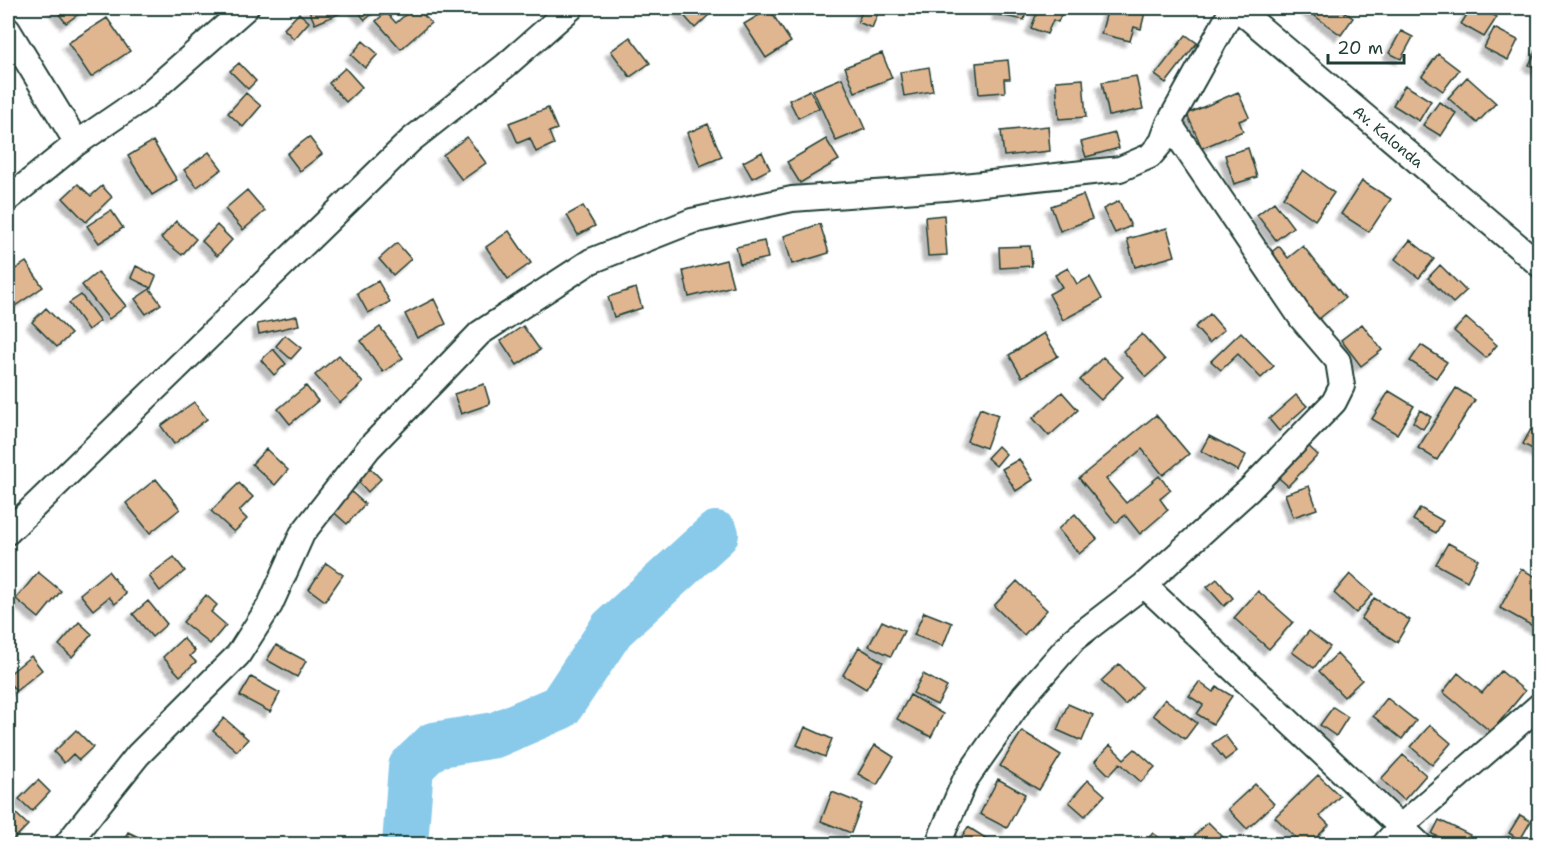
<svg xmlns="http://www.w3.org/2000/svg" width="1547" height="852" font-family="'Shantell Sans',sans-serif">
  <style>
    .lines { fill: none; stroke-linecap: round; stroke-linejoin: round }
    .river { stroke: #89caea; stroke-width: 46 }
    .building { fill: #e0b690; stroke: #1f3d34; stroke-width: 1.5; filter: url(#shadow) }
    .street-casing { stroke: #1f3d34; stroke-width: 28 }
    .street { stroke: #fff; stroke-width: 24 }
    .labels { text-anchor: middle; stroke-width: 6; stroke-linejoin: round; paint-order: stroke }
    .street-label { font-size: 15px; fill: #1f3d34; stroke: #fff }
  </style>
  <defs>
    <filter id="shadow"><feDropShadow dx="-5.5" dy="5.5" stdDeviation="1.5" flood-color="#0004"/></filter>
  </defs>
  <rect width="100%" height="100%" fill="#fff"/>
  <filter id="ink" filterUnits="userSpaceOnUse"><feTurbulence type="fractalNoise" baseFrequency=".0167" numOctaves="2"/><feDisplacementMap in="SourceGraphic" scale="12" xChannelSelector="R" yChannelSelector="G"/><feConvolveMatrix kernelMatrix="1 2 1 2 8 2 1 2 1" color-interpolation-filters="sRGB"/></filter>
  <g filter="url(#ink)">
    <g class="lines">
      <path class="river" d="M 405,844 L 411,767 L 434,745 L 495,735 L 560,707 L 612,629 L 716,534"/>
    </g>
    <path class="building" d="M 54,8 L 87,8 L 66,23 Z
      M 308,8 L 338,8 L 341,13 L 315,24 Z
      M 355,8 L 379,8 L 365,20 Z
      M 413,8 L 417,8 L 431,23 L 401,49 L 376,21 L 386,12 L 396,23 Z
      M 681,8 L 704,8 L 710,14 L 695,28 L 679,10 Z
      M 863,8 L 880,8 L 872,28 L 858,22 Z
      M 999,8 L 1027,8 L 1024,20 L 998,15 Z
      M 1039,8 L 1063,10 L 1058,22 L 1053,20 L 1047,34 L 1031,28 Z
      M 1108,8 L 1146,8 L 1141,29 L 1134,27 L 1130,41 L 1101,34 Z
      M 1311,8 L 1339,8 L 1353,18 L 1341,35 L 1308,11 Z
      M 1471,8 L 1481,8 L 1497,17 L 1484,37 L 1461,24 Z
      M 769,9 L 791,42 L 766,58 L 744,24 Z
      M 299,13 L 309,22 L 294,39 L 284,29 Z
      M 107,18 L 130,51 L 91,77 L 68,43 Z
      M 1494,28 L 1518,40 L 1508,60 L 1484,48 Z
      M 1401,31 L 1413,37 L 1401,59 L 1389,53 Z
      M 1186,35 L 1197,43 L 1166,83 L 1155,75 Z
      M 630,37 L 650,63 L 630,77 L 611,51 Z
      M 363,41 L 378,54 L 365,68 L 351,55 Z
      M 1540,44 L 1540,70 L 1529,65 Z
      M 882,53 L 892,78 L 855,92 L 845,67 Z
      M 1438,54 L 1459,70 L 1443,91 L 1422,76 Z
      M 1008,60 L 1010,79 L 1004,79 L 1005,92 L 979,94 L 976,63 Z
      M 239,63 L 256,81 L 248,89 L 230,71 Z
      M 929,67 L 933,91 L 904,96 L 900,72 Z
      M 345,68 L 362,87 L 346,102 L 329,83 Z
      M 1136,76 L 1143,109 L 1109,116 L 1102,82 Z
      M 1467,77 L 1496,103 L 1477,123 L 1448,98 Z
      M 842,78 L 865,129 L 836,141 L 813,90 Z
      M 1083,79 L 1086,117 L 1059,119 L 1056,81 Z
      M 1405,85 L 1431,101 L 1419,121 L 1393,105 Z
      M 810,90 L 819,108 L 798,118 L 789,100 Z
      M 1238,92 L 1249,117 L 1239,121 L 1243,131 L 1202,148 L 1187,114 Z
      M 246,93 L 261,106 L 243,127 L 228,113 Z
      M 1439,102 L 1456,113 L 1441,136 L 1423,125 Z
      M 548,108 L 557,129 L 549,132 L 554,144 L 536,152 L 530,138 L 518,143 L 509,123 Z
      M 708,124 L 722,157 L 700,166 L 687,133 Z
      M 1048,126 L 1050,151 L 1004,156 L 1001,131 Z
      M 1115,133 L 1119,148 L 1086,157 L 1081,142 Z
      M 309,137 L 322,154 L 300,171 L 287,154 Z
      M 467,137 L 486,163 L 462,180 L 443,155 Z
      M 826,139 L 839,160 L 800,183 L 787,162 Z
      M 153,141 L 177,180 L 152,195 L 128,156 Z
      M 1248,148 L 1257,177 L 1234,184 L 1225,155 Z
      M 209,152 L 222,169 L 197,187 L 184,170 Z
      M 762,152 L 770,169 L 752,178 L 743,162 Z
      M 1303,170 L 1334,193 L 1315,220 L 1283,197 Z
      M 1362,181 L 1391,199 L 1369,232 L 1341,214 Z
      M 78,184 L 91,196 L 102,186 L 112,197 L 86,222 L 63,198 Z
      M 247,190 L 265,211 L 243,230 L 225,209 Z
      M 1083,195 L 1092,219 L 1060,231 L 1051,206 Z
      M 1119,201 L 1131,226 L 1115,233 L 1103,209 Z
      M 1274,202 L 1293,227 L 1276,240 L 1257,215 Z
      M 583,206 L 595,226 L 578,235 L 567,215 Z
      M 111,210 L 123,228 L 99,243 L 87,226 Z
      M 944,215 L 947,255 L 928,256 L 925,217 Z
      M 176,221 L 196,239 L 182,255 L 161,238 Z
      M 820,224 L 829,253 L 792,264 L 784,236 Z
      M 217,225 L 232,240 L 217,256 L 202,241 Z
      M 1167,228 L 1175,256 L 1135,267 L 1127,239 Z
      M 509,231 L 531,263 L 508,279 L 486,247 Z
      M 1410,240 L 1434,259 L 1419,278 L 1395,259 Z
      M 764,241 L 768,258 L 740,264 L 736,247 Z
      M 397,243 L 411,259 L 393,275 L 379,259 Z
      M 1030,246 L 1032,266 L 1000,268 L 999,247 Z
      M 1279,246 L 1288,258 L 1303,246 L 1345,298 L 1315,322 L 1263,259 Z
      M 726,260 L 733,286 L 689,297 L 683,271 Z
      M 26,262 L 43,287 L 12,308 L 8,301 L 8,274 Z
      M 1440,265 L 1466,291 L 1453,303 L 1428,278 Z
      M 136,266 L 156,276 L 151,288 L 131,278 Z
      M 1068,268 L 1077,284 L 1090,277 L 1102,299 L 1063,320 L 1049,294 L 1062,287 L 1055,275 Z
      M 98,272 L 126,306 L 109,319 L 82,285 Z
      M 378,281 L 390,302 L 368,313 L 357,293 Z
      M 636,288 L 642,308 L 614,317 L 608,297 Z
      M 150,289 L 161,304 L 146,314 L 135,299 Z
      M 81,295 L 100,321 L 88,330 L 69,303 Z
      M 434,299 L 446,324 L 417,338 L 405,314 Z
      M 46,308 L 71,334 L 57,347 L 32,322 Z
      M 1210,314 L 1224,330 L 1209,343 L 1195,327 Z
      M 297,316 L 299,325 L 259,334 L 257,324 Z
      M 1466,318 L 1497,345 L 1486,358 L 1454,331 Z
      M 1362,324 L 1382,350 L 1361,366 L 1341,340 Z
      M 523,326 L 540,350 L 517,365 L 501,341 Z
      M 380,327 L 403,358 L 383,372 L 361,341 Z
      M 1241,332 L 1274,366 L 1261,378 L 1238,354 L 1221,370 L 1211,361 Z
      M 1044,333 L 1058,356 L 1022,377 L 1009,355 Z
      M 1142,334 L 1165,360 L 1146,377 L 1123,351 Z
      M 285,335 L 301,348 L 291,359 L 276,346 Z
      M 1421,345 L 1447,362 L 1436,378 L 1410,361 Z
      M 273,349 L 286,364 L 274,375 L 261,360 Z
      M 339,355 L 363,383 L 340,403 L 315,375 Z
      M 1103,357 L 1123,377 L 1101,400 L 1080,380 Z
      M 484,384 L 490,404 L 461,414 L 454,394 Z
      M 306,386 L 318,401 L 290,424 L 278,409 Z
      M 1456,388 L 1475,400 L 1437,460 L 1418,448 Z
      M 1389,391 L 1414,406 L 1397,434 L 1372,419 Z
      M 1062,392 L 1078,410 L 1049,436 L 1033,418 Z
      M 1296,395 L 1307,406 L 1279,431 L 1269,419 Z
      M 194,402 L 207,419 L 174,444 L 161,426 Z
      M 980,408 L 998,415 L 986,448 L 967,441 Z
      M 1420,410 L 1431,417 L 1423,429 L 1413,422 Z
      M 1156,415 L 1189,454 L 1163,475 L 1142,449 L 1106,479 L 1126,503 L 1159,476 L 1171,490 L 1160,499 L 1168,510 L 1140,534 L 1125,515 L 1116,523 L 1079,478 Z
      M 1531,429 L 1540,433 L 1540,453 L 1523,444 Z
      M 1209,436 L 1246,455 L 1238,471 L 1201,451 Z
      M 1303,441 L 1318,455 L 1288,486 L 1273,473 Z
      M 998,446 L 1006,454 L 996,466 L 987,458 Z
      M 266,449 L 288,470 L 275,485 L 252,464 Z
      M 1019,459 L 1033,480 L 1016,491 L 1002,469 Z
      M 369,467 L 381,479 L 368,492 L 356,479 Z
      M 156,479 L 180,509 L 150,533 L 126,503 Z
      M 239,483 L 253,497 L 239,511 L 247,519 L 234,532 L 211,511 Z
      M 1309,486 L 1317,509 L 1293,517 L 1285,494 Z
      M 347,488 L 365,504 L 347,524 L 329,508 Z
      M 1420,508 L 1443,521 L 1436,533 L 1413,520 Z
      M 1075,514 L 1097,539 L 1079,554 L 1058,529 Z
      M 1448,543 L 1478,559 L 1467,581 L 1436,564 Z
      M 174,557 L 185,571 L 160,591 L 149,576 Z
      M 326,563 L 343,575 L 325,601 L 309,589 Z
      M 1521,569 L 1540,579 L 1538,629 L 1500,608 Z
      M 108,571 L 126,594 L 115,604 L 109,597 L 93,610 L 80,594 Z
      M 38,572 L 61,591 L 39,618 L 16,599 Z
      M 1350,574 L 1373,594 L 1356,613 L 1334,593 Z
      M 1217,579 L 1233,598 L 1224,606 L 1207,587 Z
      M 1017,581 L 1047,610 L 1024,635 L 994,606 Z
      M 1258,591 L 1293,622 L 1269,649 L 1234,618 Z
      M 206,595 L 217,605 L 211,612 L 226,625 L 210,644 L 183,622 Z
      M 1374,598 L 1410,620 L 1397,642 L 1361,619 Z
      M 148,601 L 167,624 L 152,637 L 133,614 Z
      M 924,612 L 952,623 L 943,646 L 914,635 Z
      M 882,621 L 904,631 L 891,656 L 869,646 Z
      M 79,622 L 92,634 L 72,657 L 59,645 Z
      M 1309,631 L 1330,647 L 1314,668 L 1292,652 Z
      M 183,638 L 195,651 L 190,656 L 196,662 L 180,676 L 163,657 Z
      M 276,645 L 306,661 L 297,677 L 267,660 Z
      M 859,647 L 883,662 L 866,689 L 843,675 Z
      M 1337,654 L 1362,680 L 1344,697 L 1319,671 Z
      M 31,656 L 42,670 L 16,691 L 8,681 L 8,675 Z
      M 1119,664 L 1142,687 L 1125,705 L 1101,681 Z
      M 1501,671 L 1525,691 L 1491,732 L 1443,692 L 1458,673 L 1482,693 Z
      M 923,674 L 947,687 L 937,705 L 913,693 Z
      M 251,677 L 280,693 L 270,712 L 240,696 Z
      M 1199,682 L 1213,692 L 1217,687 L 1232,696 L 1213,724 L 1197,714 L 1203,705 L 1189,696 Z
      M 910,695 L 943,714 L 931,737 L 897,719 Z
      M 1387,698 L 1416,721 L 1402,739 L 1373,716 Z
      M 1165,699 L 1197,723 L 1185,739 L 1153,715 Z
      M 1068,704 L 1093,715 L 1082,741 L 1057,730 Z
      M 1333,707 L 1348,717 L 1336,736 L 1320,725 Z
      M 224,718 L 248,739 L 237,751 L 213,731 Z
      M 1430,725 L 1451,743 L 1432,765 L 1411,747 Z
      M 805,727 L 832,739 L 825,757 L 797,745 Z
      M 76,730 L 93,747 L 79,760 L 73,754 L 64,763 L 54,752 Z
      M 1022,731 L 1061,755 L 1039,790 L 1000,766 Z
      M 1225,735 L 1237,751 L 1225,760 L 1212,744 Z
      M 875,745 L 894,757 L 877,785 L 858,774 Z
      M 1110,745 L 1124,759 L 1135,749 L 1155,767 L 1141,782 L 1120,763 L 1109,775 L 1095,761 Z
      M 1403,755 L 1426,775 L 1404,800 L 1381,779 Z
      M 1318,775 L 1340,796 L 1320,816 L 1329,825 L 1310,844 L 1302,844 L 1275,817 Z
      M 998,779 L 1025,794 L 1007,828 L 980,814 Z
      M 38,780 L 50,792 L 32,811 L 19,799 Z
      M 1088,780 L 1105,795 L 1085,816 L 1069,802 Z
      M 1255,784 L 1274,804 L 1247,829 L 1228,809 Z
      M 832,792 L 862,804 L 851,833 L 821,821 Z
      M 12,810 L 28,825 L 14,839 L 20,844 L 8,844 L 8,815 Z
      M 1520,815 L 1531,821 L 1520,840 L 1509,833 Z
      M 1439,820 L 1470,835 L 1465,844 L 1455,844 L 1432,834 Z
      M 1208,822 L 1226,840 L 1222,844 L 1187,844 Z
      M 968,827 L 995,844 L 957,844 Z
      M 128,832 L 153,844 L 121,844 Z
      M 1153,833 L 1168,844 L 1143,844 Z"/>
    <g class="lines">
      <defs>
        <path id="street" d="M 1237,8 L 1540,265
          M 8,30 L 77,143
          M 8,199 L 77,143 L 146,96 L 246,8
          M 8,532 L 411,140 L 505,66 L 571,8
          M 1144,585 L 1419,844
          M 67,844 L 138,755 L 238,655 L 270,605 L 302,534 L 369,448 L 480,333 L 591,261 L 692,221 L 792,199 L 945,188 L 1120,169 L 1150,156 L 1162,142 L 1169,123 L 1233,8
          M 938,844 L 965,780 L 1024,696 L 1074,639 L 1144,585 L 1250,489 L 1334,402 L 1342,386 L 1338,361 L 1302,319 L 1169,123
          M 1385,844 L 1400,827 L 1540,705"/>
      </defs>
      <use href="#street" class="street-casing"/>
      <use href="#street" class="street"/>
    </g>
  </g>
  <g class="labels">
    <g class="street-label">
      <text transform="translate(1388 137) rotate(40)" y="5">Av. Kalonda</text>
    </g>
  </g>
  <rect width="1547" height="852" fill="none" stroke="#fff" stroke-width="30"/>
  <rect x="15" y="15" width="1517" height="822" fill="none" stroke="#1f3d34" stroke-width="2" filter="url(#ink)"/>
  <path d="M1328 54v9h76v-9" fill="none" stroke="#1f3d34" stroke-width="3"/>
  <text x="1337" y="54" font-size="18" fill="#1f3d34" stroke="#ffffff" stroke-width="4.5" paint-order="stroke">20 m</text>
</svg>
